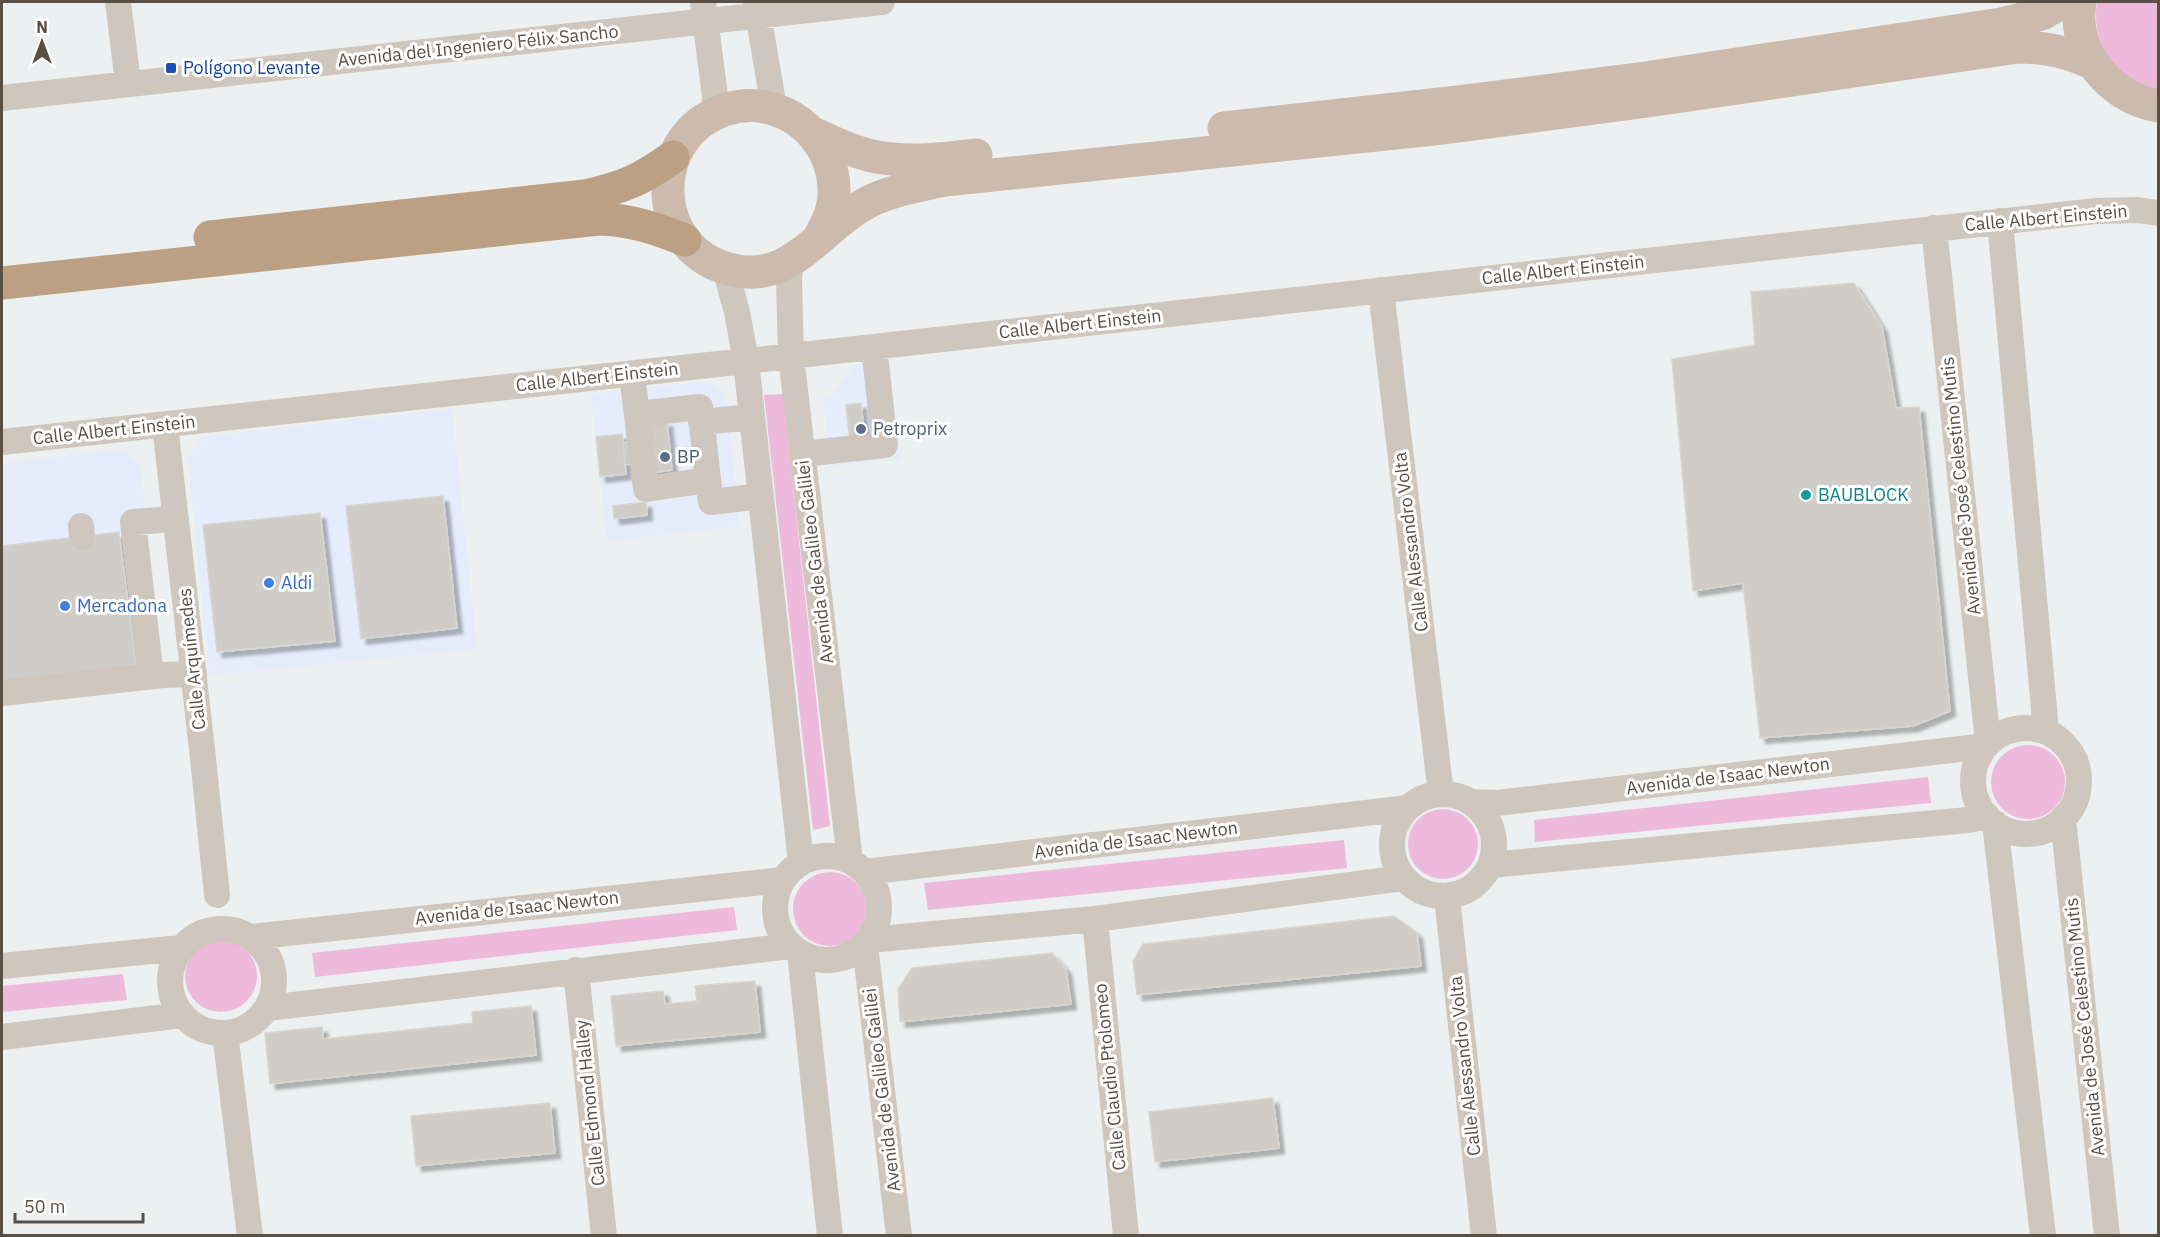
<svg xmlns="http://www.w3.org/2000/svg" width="2160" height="1237" font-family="'IBM Plex Sans',sans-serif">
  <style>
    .commercial { fill: #e5ecfb }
    .green { fill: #eebadb }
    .building { fill: #d0ccc7; stroke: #d9d6d1; stroke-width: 1.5; filter: url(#shadow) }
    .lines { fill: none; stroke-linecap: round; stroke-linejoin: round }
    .minor { stroke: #cfc6bd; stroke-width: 26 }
    .major { stroke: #ccbbac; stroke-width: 33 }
    .highway { stroke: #bca084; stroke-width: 33 }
    .transit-dot { fill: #1a4fb4; stroke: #fff; stroke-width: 2 }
    .service-dot { fill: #5c6f8a; stroke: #fff; stroke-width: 2 }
    .culture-dot { fill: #0f9aa8; stroke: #fff; stroke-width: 2 }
    .shop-dot { fill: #3f7fe0; stroke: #fff; stroke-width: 2 }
    .labels { text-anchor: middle; stroke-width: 6; stroke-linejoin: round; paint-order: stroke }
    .street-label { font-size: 18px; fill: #5a4f45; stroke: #fff }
    .transit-label { font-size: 18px; fill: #164399; stroke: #fff; text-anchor: start }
    .service-label { font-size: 18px; fill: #4e5e75; stroke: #fff; text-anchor: start }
    .culture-label { font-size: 18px; fill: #0d838f; stroke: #fff; text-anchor: start }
    .shop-label { font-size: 18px; fill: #366cbe; stroke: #fff; text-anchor: start }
  </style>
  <defs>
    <filter id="shadow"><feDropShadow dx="5.5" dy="5.5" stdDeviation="1.5" flood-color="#0004"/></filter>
  </defs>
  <rect width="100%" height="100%" fill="#edf0f0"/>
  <path class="commercial" d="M 889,361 L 900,459 L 831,466 L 823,399 L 830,398 L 851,371 L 850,365 Z
    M 711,381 L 726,397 L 740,526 L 607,541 L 591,394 Z
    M 452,409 L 477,649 L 209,675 L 188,457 L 205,436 Z
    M 122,450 L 140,464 L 164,685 L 2,702 L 2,463 Z"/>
  <path class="green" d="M 2097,2 L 2158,2 L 2158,90 C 2117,80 2090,45 2097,2 Z
    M 783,394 L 830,826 L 813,830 L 764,395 Z
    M1991 782a37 37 0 1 1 74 0a37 37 0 1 1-74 0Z
    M 1928,777 L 1931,803 L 1535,842 L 1534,820 Z
    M1408 844a35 35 0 1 1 70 0a35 35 0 1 1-70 0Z
    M 1344,840 L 1347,868 L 928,910 L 924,883 Z
    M793 909a37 37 0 1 1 74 0a37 37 0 1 1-74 0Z
    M 734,907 L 737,930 L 315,977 L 312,953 Z
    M185 976a36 36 0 1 1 72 0a36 36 0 1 1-72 0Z
    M 123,974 L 127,1000 L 2,1012 L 2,986 Z"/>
  <path class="building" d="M 1854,283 L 1882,327 L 1896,408 L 1919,407 L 1950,711 L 1913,726 L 1760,738 L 1743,583 L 1693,591 L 1672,359 L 1755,345 L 1751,292 Z
    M 861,403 L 865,441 L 850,442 L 846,405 Z
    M 667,421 L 672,470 L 650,473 L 649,462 L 625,465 L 623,443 L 647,440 L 645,423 Z
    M 622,434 L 626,474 L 600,477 L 596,437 Z
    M 443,496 L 457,628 L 361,639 L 346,506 Z
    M 646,502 L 647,515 L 614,519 L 613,506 Z
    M 320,513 L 335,641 L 217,652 L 203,525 Z
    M 119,532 L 136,666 L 2,687 L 2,546 Z
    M 1394,916 L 1417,933 L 1421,966 L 1137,995 L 1133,961 L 1143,944 Z
    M 1052,953 L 1066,969 L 1071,1004 L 900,1022 L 898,989 L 912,968 Z
    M 755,981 L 760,1032 L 616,1046 L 611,996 L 663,991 L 665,1004 L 697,1001 L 695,986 Z
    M 531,1006 L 536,1055 L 270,1084 L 265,1033 L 322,1027 L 323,1039 L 473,1023 L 472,1012 Z
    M 1273,1098 L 1279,1148 L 1155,1162 L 1149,1112 Z
    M 550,1103 L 555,1153 L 416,1166 L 411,1116 Z"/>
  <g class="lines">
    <path class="minor" d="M 118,2 L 128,83
      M 703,2 L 715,96 L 714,114
      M 756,2 L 774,108
      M 2,98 L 882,2
      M 2000,221 L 2046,731
      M 1934,228 L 1988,743
      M 791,262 L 789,279 L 791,356 L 850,861
      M 725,268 L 737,312 L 746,361 L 801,863
      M 1381,290 L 1441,794
      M 632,374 L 646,489 L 708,480 L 700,407 L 637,414
      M 701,422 L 752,417
      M 165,425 L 202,749 L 217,895
      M 2,442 L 746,361 L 2096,211 L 2138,210 L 2158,213
      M 802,454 L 885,445 L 874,347
      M 708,480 L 711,502 L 761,496
      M 81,526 L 82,537
      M 151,676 L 133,522 L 176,519
      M 2,693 L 163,675 L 194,674
      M1973 781a53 53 0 1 1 106 0a53 53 0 1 1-106 0Z
      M1392 845a51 51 0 1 1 102 0a51 51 0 1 1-102 0Z
      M 1470,802 L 1497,803 L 1986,746
      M 2063,818 L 2107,1236
      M 1995,823 L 2043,1236
      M775 908a52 52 0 1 1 104 0a52 52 0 1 1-104 0Z
      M 1490,865 L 1968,820 L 1987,816
      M 865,872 L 1408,808
      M 1447,897 L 1484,1236
      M 1095,919 L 1126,1236
      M170 981a52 52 0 1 1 104 0a52 52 0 1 1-104 0Z
      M 251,937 L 783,880
      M 869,940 L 1095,919 L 1403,878
      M 865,945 L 899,1236
      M 800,953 L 830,1236
      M 2,966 L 181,948
      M 576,970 L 604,1236
      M 268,1008 L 791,946
      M 225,1033 L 250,1236
      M 2,1037 L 182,1015"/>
    <path class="major" d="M 2080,2 C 2072,52 2110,98 2158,106
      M 1224,128 L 1458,102 L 1645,78 L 2001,24 L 2042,14 L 2063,2
      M 815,134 C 835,143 855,153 877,157 C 910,163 943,159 976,155
      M 820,236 C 827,223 834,210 834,194 C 836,136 780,91 724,110 C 649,136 649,244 725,268 C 788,288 816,232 863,205 C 887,191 918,186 945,180 L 1443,128 L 1648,101 L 2018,47 C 2048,47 2067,52 2094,64"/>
    <path class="highway" d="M 210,237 L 585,196 C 624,187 641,180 673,157
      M 2,283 L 599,219 C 631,220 655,228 685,240"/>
  </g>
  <rect class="transit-dot" x="165" y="62" width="12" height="12" rx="3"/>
  <g class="service-dot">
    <circle cx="861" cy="429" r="6"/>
    <circle cx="665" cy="457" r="6"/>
  </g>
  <circle class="culture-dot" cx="1806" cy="495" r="6"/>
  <g class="shop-dot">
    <circle cx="269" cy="583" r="6"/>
    <circle cx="65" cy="606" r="6"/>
  </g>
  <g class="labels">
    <g class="street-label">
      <text transform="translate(478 46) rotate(-6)" y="6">Avenida del Ingeniero Félix Sancho</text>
      <text transform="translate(2046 218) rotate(-5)" y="6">Calle Albert Einstein</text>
      <text transform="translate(1563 270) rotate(-6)" y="6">Calle Albert Einstein</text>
      <text transform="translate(1080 324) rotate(-6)" y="6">Calle Albert Einstein</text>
      <text transform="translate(597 377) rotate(-6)" y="6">Calle Albert Einstein</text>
      <text transform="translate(114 430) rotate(-6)" y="6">Calle Albert Einstein</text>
      <text transform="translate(1961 486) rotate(-96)" y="6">Avenida de José Celestino Mutis</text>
      <text transform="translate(1411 542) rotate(-97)" y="6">Calle Alessandro Volta</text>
      <text transform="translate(815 562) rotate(-97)" y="6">Avenida de Galileo Galilei</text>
      <text transform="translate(192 659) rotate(-96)" y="6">Calle Arquímedes</text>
      <text transform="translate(1728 776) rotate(-7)" y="6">Avenida de Isaac Newton</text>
      <text transform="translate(1136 840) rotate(-7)" y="6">Avenida de Isaac Newton</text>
      <text transform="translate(517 908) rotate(-6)" y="6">Avenida de Isaac Newton</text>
      <text transform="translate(2085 1027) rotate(-96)" y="6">Avenida de José Celestino Mutis</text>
      <text transform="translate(1465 1066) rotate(-96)" y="6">Calle Alessandro Volta</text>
      <text transform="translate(1110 1077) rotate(-96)" y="6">Calle Claudio Ptolomeo</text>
      <text transform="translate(882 1090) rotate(-97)" y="6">Avenida de Galileo Galilei</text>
      <text transform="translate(590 1103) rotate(-96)" y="6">Calle Edmond Halley</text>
    </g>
    <g class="transit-label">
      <text x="183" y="74">Polígono Levante</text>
    </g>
    <g class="service-label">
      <text x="873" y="435">Petroprix</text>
      <text x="677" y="463">BP</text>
    </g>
    <g class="culture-label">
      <text x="1818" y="501">BAUBLOCK</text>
    </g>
    <g class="shop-label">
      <text x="281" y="589">Aldi</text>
      <text x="77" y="612">Mercadona</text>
    </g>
  </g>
  <rect width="2160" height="1237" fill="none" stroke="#5a4f45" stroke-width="6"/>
  <g transform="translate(42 42)" stroke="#ffffff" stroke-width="4.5" paint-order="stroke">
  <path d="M0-4.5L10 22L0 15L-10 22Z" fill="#5a4f45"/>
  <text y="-9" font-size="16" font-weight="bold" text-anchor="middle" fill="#5a4f45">N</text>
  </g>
  <path d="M15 1213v9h128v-9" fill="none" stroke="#5a4f45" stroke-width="3"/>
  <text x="24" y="1213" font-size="18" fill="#5a4f45" stroke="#ffffff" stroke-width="4.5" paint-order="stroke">50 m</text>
</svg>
